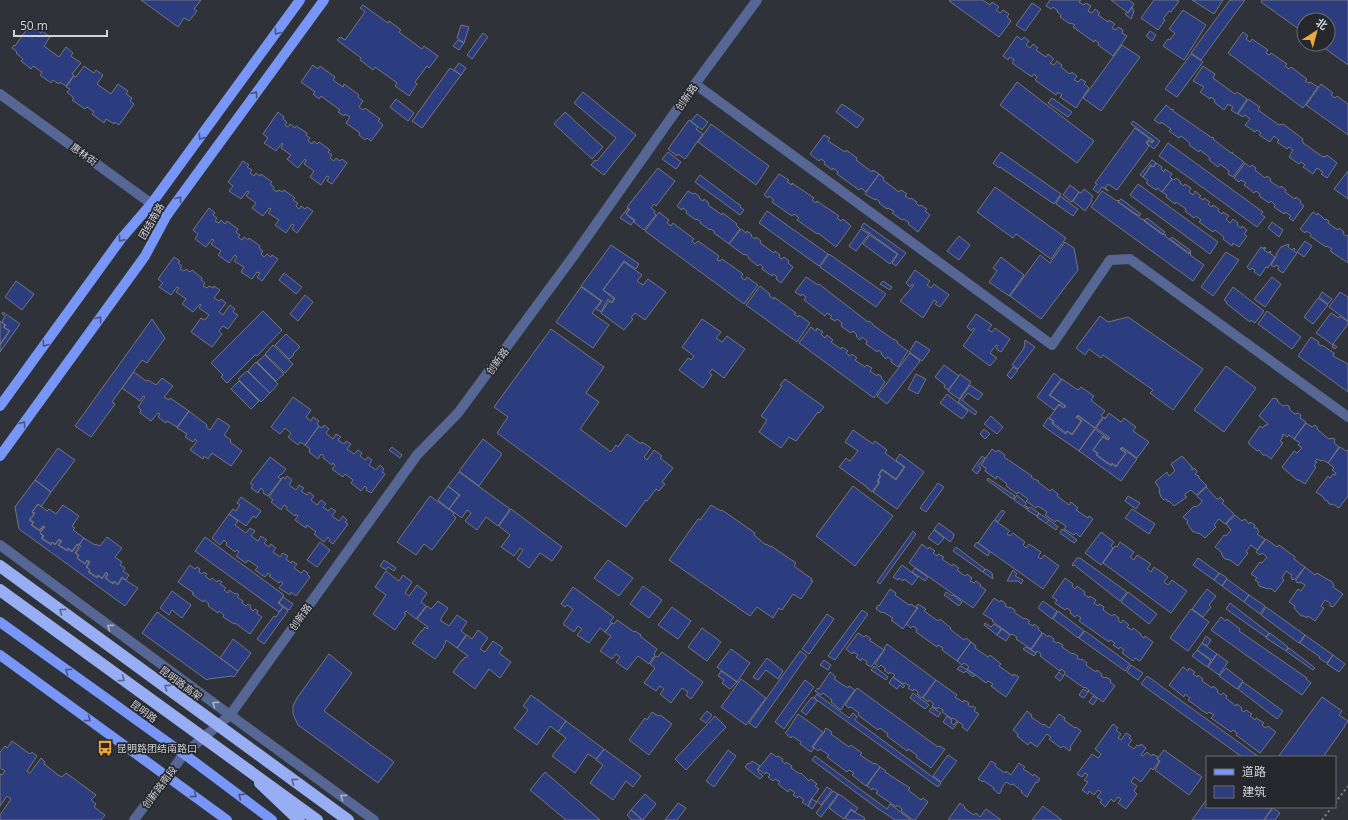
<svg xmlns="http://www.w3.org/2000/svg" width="1348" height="820" font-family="'Open Sans','Noto Sans SC',sans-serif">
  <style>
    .building { fill: #2c3d7f; stroke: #72757c }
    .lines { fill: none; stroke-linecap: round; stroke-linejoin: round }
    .path { stroke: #818388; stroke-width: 2; stroke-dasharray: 2 3; stroke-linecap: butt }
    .minor { stroke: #566695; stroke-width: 10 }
    .major { stroke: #7896f8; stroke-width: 10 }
    .highway { stroke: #97aef4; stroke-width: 12 }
    .highway-bridge { stroke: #97aef4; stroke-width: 12 }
    .oneway { stroke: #47547f }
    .oneway2 { stroke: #596487 }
    .oneway3 { stroke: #acb2c3 }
    .labels { text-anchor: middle; stroke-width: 3.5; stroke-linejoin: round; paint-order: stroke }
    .street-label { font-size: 10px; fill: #d1d3d7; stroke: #26282e }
    .poi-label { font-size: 10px; fill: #d1d3d7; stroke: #26282e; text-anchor: start }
  </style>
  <rect width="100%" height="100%" fill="#2f3238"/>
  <path class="building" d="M 141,0 L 201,0 L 194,9 L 197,11 L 189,21 L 184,18 L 178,27 Z
    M 950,0 L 983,0 L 990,5 L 992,2 L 999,7 L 996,10 L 1000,13 L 1003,10 L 1009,14 L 1007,17 L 1011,21 L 999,37 L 949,1 Z
    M 1050,0 L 1081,0 L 1079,2 L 1084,5 L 1086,3 L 1091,6 L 1088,11 L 1092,13 L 1095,9 L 1100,13 L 1098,15 L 1108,22 L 1109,20 L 1115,24 L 1112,28 L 1116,30 L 1118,27 L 1123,30 L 1122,33 L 1127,36 L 1113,56 L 1098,45 L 1099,43 L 1095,40 L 1094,42 L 1073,27 L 1075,25 L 1071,23 L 1070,24 L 1060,17 L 1061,15 L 1057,12 L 1058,11 L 1053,7 L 1051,9 L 1046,6 Z
    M 1111,0 L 1129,0 L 1134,4 L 1128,13 Z
    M 1154,0 L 1177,0 L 1179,1 L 1171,12 L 1169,11 L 1163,19 L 1165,20 L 1158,30 L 1141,18 Z
    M 1192,0 L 1223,0 L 1214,14 Z
    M 1230,0 L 1245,0 L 1201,60 L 1191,53 Z
    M 1262,0 L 1348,0 L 1348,65 L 1319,44 L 1328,44 L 1328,20 L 1304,20 L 1304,33 L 1261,2 Z
    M 1032,3 L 1041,9 L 1025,31 L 1016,25 Z
    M 363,5 L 388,23 L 389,21 L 401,30 L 399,32 L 422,49 L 424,46 L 438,56 L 429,68 L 427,66 L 415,82 L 417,84 L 409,96 L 395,86 L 397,83 L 375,67 L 373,70 L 360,60 L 361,58 L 337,40 L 340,37 L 345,40 L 365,12 L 360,8 Z
    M 1132,7 L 1134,11 L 1131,19 L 1125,14 L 1127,12 L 1128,13 Z
    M 1183,10 L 1206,25 L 1184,60 L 1163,46 L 1168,39 L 1170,40 L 1175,33 L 1169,29 Z
    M 461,25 L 469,27 L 464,43 L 457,38 Z
    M 29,26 L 34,30 L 35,29 L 41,33 L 42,31 L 50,37 L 44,46 L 59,57 L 66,47 L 73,53 L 71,56 L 81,63 L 72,74 L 74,75 L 66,86 L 60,82 L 59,84 L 53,80 L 51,83 L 40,75 L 42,72 L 33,66 L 31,69 L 21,61 L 23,59 L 16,53 L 17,52 L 12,48 L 14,45 L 15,46 Z
    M 1150,31 L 1156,35 L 1152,41 L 1146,36 Z
    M 1243,32 L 1248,36 L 1246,39 L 1250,42 L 1252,39 L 1268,50 L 1266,53 L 1269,55 L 1271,53 L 1287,64 L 1285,66 L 1289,69 L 1291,67 L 1307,79 L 1305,81 L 1309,83 L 1310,82 L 1318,87 L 1303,108 L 1228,53 Z
    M 483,33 L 488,37 L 472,59 L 467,55 Z
    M 1017,36 L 1022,40 L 1024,37 L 1029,41 L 1026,45 L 1030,48 L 1033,44 L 1038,48 L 1036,50 L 1046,57 L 1048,54 L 1054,59 L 1050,63 L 1054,65 L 1057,61 L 1062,65 L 1061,67 L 1070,74 L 1072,72 L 1077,76 L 1074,80 L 1078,82 L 1081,79 L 1086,82 L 1084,84 L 1089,88 L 1076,108 L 1060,97 L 1062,95 L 1058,92 L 1056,95 L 1035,80 L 1037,77 L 1034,74 L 1032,77 L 1012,63 L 1014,60 L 1010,57 L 1008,60 L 1003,56 Z
    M 458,40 L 464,43 L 459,50 L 453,46 Z
    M 1122,45 L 1140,57 L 1101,111 L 1083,98 Z
    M 1191,54 L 1203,62 L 1177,97 L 1165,89 Z
    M 459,63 L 466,68 L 461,75 L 454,70 Z
    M 313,65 L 318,69 L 320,66 L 335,77 L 333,80 L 343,87 L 344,84 L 359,95 L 358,97 L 363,101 L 359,107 L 363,110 L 365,108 L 380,119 L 378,121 L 383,125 L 371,141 L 367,138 L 365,140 L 359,135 L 360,133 L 346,123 L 350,117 L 345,114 L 344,116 L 338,112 L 340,110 L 321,96 L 319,99 L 313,94 L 315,92 L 301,82 Z
    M 84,66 L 94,73 L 96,70 L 103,75 L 97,84 L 111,94 L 118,84 L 128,91 L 126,94 L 132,98 L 130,101 L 134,104 L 119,125 L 115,122 L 114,124 L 106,119 L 104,123 L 92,114 L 94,112 L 87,107 L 85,109 L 72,100 L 74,98 L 67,92 L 70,89 L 66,87 L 74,76 L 76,77 Z
    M 1203,66 L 1215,74 L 1213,78 L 1235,94 L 1237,92 L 1247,99 L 1237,114 L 1231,110 L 1233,107 L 1228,104 L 1224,110 L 1214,102 L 1215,100 L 1211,97 L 1210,99 L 1200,92 L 1204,87 L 1193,81 Z
    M 450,68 L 461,75 L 422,128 L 412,121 Z
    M 1017,82 L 1094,141 L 1077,163 L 1000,105 Z
    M 1321,84 L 1333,93 L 1331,95 L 1335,98 L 1337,96 L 1348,104 L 1348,135 L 1306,105 Z
    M 583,92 L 636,135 L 604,175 L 591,165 L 595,160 L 597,161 L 616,138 L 574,103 Z
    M 1052,98 L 1072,112 L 1068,117 L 1048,103 Z
    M 396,99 L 414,113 L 408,121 L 390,107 Z
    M 1248,99 L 1260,107 L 1258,110 L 1279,125 L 1283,124 L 1303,139 L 1302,140 L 1303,141 L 1303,143 L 1323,157 L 1324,156 L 1325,157 L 1327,155 L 1337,163 L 1327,178 L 1321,174 L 1323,172 L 1317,168 L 1313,174 L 1303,167 L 1305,165 L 1301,162 L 1299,164 L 1289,157 L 1293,150 L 1289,147 L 1287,149 L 1277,142 L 1279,140 L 1274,136 L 1270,142 L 1259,135 L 1261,133 L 1257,130 L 1255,132 L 1245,125 L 1250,119 L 1245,115 L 1243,117 L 1238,114 Z
    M 842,104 L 864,119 L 857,128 L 836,112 Z
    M 1166,105 L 1172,110 L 1173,109 L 1173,111 L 1192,124 L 1212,138 L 1212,137 L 1214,138 L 1213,139 L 1231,153 L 1233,152 L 1232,153 L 1244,162 L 1233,177 L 1228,174 L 1229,171 L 1220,164 L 1218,167 L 1209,160 L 1210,158 L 1200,150 L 1199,152 L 1189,145 L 1190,143 L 1181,136 L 1179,138 L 1169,131 L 1171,129 L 1161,122 L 1160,124 L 1154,120 Z
    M 278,112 L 284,117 L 283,119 L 287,122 L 285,125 L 288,127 L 290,124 L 295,128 L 296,126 L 307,133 L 306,135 L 310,138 L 308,141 L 312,144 L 314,141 L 317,144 L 319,142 L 330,150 L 328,152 L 332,155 L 330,158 L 334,161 L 336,158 L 340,161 L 342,159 L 347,163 L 332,184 L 327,181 L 329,177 L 327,176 L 321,185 L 310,177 L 314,171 L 304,164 L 306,161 L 305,159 L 298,168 L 287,159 L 291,155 L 281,148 L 283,144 L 282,143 L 276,151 L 264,143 L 268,138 L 263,134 Z
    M 565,112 L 603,147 L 592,159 L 554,124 Z
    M 697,114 L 708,122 L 702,130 L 691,121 Z
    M 689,120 L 698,127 L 696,129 L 703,134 L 685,159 L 678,154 L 677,156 L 668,149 Z
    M 1133,121 L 1160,141 L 1154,149 L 1147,143 L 1148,141 L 1152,143 L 1154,141 L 1131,124 Z
    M 711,124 L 769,166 L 756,185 L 698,142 Z
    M 1135,128 L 1153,141 L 1152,142 L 1148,140 L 1146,143 L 1149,146 L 1117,190 L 1108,184 L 1105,188 L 1108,190 L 1108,191 L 1102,187 L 1098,193 L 1093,189 L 1097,184 L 1095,183 Z
    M 824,135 L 830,138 L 828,141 L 845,152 L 846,150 L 857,158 L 856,160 L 872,172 L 873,170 L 879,174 L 866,192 L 861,188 L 859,190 L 837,174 L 838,172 L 833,168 L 832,170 L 824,164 L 825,162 L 821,159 L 819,161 L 810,154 Z
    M 1168,143 L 1263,212 L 1261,214 L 1265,217 L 1257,227 L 1159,156 Z
    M 668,152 L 681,162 L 676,169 L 662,159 Z
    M 1001,152 L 1061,194 L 1054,204 L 1000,167 L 999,168 L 993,163 Z
    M 1152,160 L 1156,163 L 1153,167 L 1151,165 L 1143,177 L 1140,175 Z
    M 243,161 L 249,165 L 247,167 L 252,170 L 250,173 L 254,176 L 256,173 L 260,176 L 261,174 L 272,182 L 270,184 L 274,187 L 273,189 L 277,192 L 278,190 L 283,192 L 284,190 L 295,198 L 293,200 L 298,203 L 296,206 L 299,209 L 301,206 L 305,209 L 307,207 L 313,211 L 297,233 L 292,229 L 294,225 L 292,224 L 286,233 L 275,225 L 279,220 L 268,213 L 271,209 L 269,208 L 263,216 L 252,208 L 256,203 L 246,196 L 249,192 L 247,191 L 241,199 L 229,191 L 233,186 L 228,182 Z
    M 1156,163 L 1162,167 L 1161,169 L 1164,172 L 1165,169 L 1172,174 L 1170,177 L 1172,179 L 1162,192 L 1157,188 L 1156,190 L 1146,183 L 1148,181 L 1143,177 L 1151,166 L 1154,167 Z
    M 1245,163 L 1250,167 L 1252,165 L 1256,168 L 1255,170 L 1265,178 L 1267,176 L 1271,179 L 1270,181 L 1280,188 L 1281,186 L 1286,190 L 1285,192 L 1295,199 L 1296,197 L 1301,201 L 1300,203 L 1304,206 L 1293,221 L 1289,218 L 1291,216 L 1285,212 L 1284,214 L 1274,207 L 1275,205 L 1271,201 L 1269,203 L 1259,196 L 1260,194 L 1256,191 L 1254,193 L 1244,185 L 1246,183 L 1241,180 L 1239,182 L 1234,178 Z
    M 658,168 L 675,181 L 656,206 L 654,204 L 651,208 L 655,211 L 654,213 L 656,215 L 644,230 L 634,222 L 635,220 L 626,214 L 630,209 L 627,207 Z
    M 1348,171 L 1348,199 L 1334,189 Z
    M 779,174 L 789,180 L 787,182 L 792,185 L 792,183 L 814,198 L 812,200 L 816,203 L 817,201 L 839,216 L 837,218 L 841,221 L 843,219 L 851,226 L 836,247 L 818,233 L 817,234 L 797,220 L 799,218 L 794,214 L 792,216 L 772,202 L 774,200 L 769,196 L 768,198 L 764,195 Z
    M 879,174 L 884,178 L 883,180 L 899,192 L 901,190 L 907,194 L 905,196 L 908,198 L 910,199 L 911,198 L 917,202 L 916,203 L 919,206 L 921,205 L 927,209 L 925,211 L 930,215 L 918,232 L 908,224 L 909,223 L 904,219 L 902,220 L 892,213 L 894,211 L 888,208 L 887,209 L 879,203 L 880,202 L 876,199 L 875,200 L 865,194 Z
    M 700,175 L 741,206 L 740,207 L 744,210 L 740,215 L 695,182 Z
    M 1176,178 L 1181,182 L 1180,183 L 1184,186 L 1185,184 L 1191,188 L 1189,192 L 1193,195 L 1195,191 L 1201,196 L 1199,197 L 1203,200 L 1204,198 L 1210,202 L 1208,204 L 1212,207 L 1213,205 L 1219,209 L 1218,211 L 1222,214 L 1223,212 L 1229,216 L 1226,219 L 1230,223 L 1233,219 L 1238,223 L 1237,225 L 1241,228 L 1242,226 L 1247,230 L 1244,234 L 1247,236 L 1239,247 L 1233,243 L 1232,246 L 1223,239 L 1224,237 L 1215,230 L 1213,232 L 1199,222 L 1201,220 L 1196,216 L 1194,218 L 1185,211 L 1186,209 L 1176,202 L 1175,204 L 1166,197 L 1167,195 L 1162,192 L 1172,179 L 1174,180 Z
    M 1138,184 L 1218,242 L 1210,254 L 1130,195 Z
    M 1070,185 L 1079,192 L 1072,202 L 1063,195 Z
    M 995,187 L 1066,238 L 1051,259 L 1016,234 L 1013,238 L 977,212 Z
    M 1084,189 L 1093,196 L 1091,200 L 1092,201 L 1085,211 L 1073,201 L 1079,192 L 1081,193 Z
    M 688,191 L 693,194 L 695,193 L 700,197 L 699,198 L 703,201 L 704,199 L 709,203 L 708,205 L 722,215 L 723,213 L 737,224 L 736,225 L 740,229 L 729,244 L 714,233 L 715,232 L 711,229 L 710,230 L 700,223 L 701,222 L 697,219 L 696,220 L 686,213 L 687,211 L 683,208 L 682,210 L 677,206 Z
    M 1102,191 L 1117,201 L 1118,200 L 1119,201 L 1118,202 L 1143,220 L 1143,219 L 1145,220 L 1144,221 L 1163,235 L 1164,234 L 1166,235 L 1165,236 L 1189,254 L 1190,252 L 1191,253 L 1190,255 L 1204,265 L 1193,281 L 1091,207 Z
    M 1060,196 L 1078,209 L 1073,216 L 1056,204 Z
    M 1121,199 L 1141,214 L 1139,216 L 1118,202 Z
    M 209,208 L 215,213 L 213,215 L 217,218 L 215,221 L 219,223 L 221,220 L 225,224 L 227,221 L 238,229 L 236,232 L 240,235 L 238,237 L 242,240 L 244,237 L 248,240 L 249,238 L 260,246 L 259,248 L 263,251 L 261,254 L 264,257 L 267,254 L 271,257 L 272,255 L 278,259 L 262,281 L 257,277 L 260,273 L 257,272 L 252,279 L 241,272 L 244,267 L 234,261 L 237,257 L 235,255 L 229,263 L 218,255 L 221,251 L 211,244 L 214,240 L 212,239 L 206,247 L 195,239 L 198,234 L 193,230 Z
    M 628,208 L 629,209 L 626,214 L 634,221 L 631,225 L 620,218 Z
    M 767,211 L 828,254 L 819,266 L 759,223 Z
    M 659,212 L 669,220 L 667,223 L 671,226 L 673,223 L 694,239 L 692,241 L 695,244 L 698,241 L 719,256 L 717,260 L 720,261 L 722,259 L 743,274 L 741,277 L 745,280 L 747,277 L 758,285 L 744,304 L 645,231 Z
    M 1313,212 L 1317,215 L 1318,213 L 1325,220 L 1326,219 L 1329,221 L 1328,223 L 1338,230 L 1339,228 L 1344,232 L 1343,234 L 1347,236 L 1348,235 L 1348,263 L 1330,251 L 1332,249 L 1327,246 L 1326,247 L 1310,236 L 1311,234 L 1306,231 L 1305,233 L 1300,229 Z
    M 1147,218 L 1165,232 L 1163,234 L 1145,221 Z
    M 1272,222 L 1283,230 L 1279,237 L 1268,228 Z
    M 864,223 L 906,253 L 896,266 L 892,263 L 898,254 L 861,227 Z
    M 741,229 L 746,233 L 747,231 L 752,235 L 751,236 L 755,239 L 756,237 L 761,241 L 760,243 L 774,253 L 775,251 L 780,255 L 779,257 L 782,259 L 784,257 L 789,261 L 788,263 L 793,267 L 781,283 L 776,279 L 777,277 L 773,274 L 772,276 L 762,269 L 763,267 L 760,264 L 758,266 L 748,258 L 749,257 L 745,254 L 744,255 L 729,244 Z
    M 861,229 L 869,234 L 856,251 L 849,246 Z
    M 870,235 L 897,254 L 890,264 L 863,244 Z
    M 959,236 L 970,245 L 959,260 L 947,251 Z
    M 1172,237 L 1191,251 L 1189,253 L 1170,239 Z
    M 1305,241 L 1312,246 L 1304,257 L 1297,252 Z
    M 1065,242 L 1074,248 L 1078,270 L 1041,319 L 1010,296 L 1040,255 L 1050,263 Z
    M 1289,244 L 1288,247 L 1292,250 L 1294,248 L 1295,249 L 1294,251 L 1297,253 L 1283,273 L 1278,270 L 1279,267 L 1276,265 L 1274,267 L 1271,265 L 1277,255 L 1276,254 L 1281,247 Z
    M 611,245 L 639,264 L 636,269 L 624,261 L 603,290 L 614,299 L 612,302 L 608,299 L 601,312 L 596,309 L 602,301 L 581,286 Z
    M 1261,247 L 1264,249 L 1264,247 L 1266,248 L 1264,250 L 1269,253 L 1270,251 L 1271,252 L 1270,253 L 1275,257 L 1268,268 L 1266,267 L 1260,276 L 1254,272 L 1255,270 L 1252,268 L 1250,270 L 1247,267 Z
    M 1226,252 L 1239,260 L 1213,296 L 1201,287 Z
    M 829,254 L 886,294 L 876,307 L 820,267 Z
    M 174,257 L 180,261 L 178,263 L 182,266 L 180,269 L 184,271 L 186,269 L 190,272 L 192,270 L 202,278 L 201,280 L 205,283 L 203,286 L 207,288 L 209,286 L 213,288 L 214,286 L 220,290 L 214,298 L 219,301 L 221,299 L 226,303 L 219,312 L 223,315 L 230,305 L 235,309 L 233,312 L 238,315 L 228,329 L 223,326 L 219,331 L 222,334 L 212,347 L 191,332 L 201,318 L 205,320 L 209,315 L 199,308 L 201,305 L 200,304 L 193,312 L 182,304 L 186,299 L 176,292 L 179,288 L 177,287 L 171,295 L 159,287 L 163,283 L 158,279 Z
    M 1001,257 L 1024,275 L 1009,296 L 989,282 L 997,271 L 993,268 Z
    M 624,262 L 642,275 L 637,281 L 643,285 L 648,279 L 666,292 L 645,320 L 635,313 L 631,318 L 633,319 L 624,330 L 601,313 L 609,301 L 612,303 L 615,298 L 603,290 Z
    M 915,270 L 930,281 L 927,285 L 931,288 L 934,284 L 949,295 L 940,307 L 935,304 L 937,302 L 934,300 L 923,318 L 900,301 L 914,285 L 912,284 L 910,287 L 906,283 Z
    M 284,273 L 302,287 L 296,294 L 279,280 Z
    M 806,277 L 818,285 L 819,284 L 868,322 L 869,321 L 873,324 L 873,325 L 894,340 L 894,339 L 898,342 L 897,343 L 908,351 L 898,367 L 891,362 L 892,360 L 888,357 L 886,359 L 881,354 L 882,353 L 878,350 L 877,352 L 866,344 L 867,341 L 862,337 L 860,340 L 856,336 L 857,335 L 853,331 L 851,333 L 841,326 L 842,323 L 837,319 L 835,321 L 830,318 L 832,316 L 827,313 L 825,316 L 804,300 L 806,297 L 802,294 L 801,296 L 795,292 Z
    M 1272,277 L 1281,284 L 1265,307 L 1254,299 Z
    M 16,281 L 34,294 L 22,310 L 5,297 Z
    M 883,281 L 892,287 L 890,290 L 880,284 Z
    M 760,286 L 770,294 L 769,296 L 774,299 L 774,297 L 796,313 L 794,314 L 798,317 L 799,315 L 810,323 L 797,342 L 746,305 Z
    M 581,287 L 601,301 L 592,313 L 609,325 L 593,348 L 556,322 Z
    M 1233,287 L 1264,311 L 1255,323 L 1251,320 L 1250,322 L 1226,303 L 1227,302 L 1224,300 Z
    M 1322,292 L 1332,299 L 1328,304 L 1319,297 Z
    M 1340,292 L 1348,297 L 1348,321 L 1329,307 Z
    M 305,295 L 313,302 L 298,321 L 290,314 Z
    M 1318,298 L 1328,305 L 1313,324 L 1304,317 Z
    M 263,311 L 282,330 L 257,356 L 255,355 L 227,383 L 221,377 L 223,375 L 211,363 Z
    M 1267,311 L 1301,337 L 1292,349 L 1258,324 Z
    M 3,312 L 20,324 L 0,352 L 0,345 L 10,331 L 4,327 L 6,325 L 2,322 L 5,316 L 2,314 Z
    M 1331,313 L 1339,318 L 1340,316 L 1348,322 L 1348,324 L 1333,344 L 1337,347 L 1335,349 L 1332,347 L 1333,345 L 1316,333 Z
    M 976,314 L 992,325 L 988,330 L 992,332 L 995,328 L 1010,339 L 1001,352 L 996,349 L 998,346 L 996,345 L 990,353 L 997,358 L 990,366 L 963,346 L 975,329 L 973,328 L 971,331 L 967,327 Z
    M 1100,316 L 1108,322 L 1128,317 L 1203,369 L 1173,410 L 1150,393 L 1153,390 L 1103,355 L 1101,358 L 1089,349 L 1085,355 L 1076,348 Z
    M 152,319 L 165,338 L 147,363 L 142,360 L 112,402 L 115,404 L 91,437 L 75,426 Z
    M 702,319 L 721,332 L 716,338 L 722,342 L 727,336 L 745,349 L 724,378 L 712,369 L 709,373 L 712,375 L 703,388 L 679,370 L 688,358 L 691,360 L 694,356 L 682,347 Z
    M 0,321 L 5,325 L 3,327 L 9,331 L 0,344 Z
    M 811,327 L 816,331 L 817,328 L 823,332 L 821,334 L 825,338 L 827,335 L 833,340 L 831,342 L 841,349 L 842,347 L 848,351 L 846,353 L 850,356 L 852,354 L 857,358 L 855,360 L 865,367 L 867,365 L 872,368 L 870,371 L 877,376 L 878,374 L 882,377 L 881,378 L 885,382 L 874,398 L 799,343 Z
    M 551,329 L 604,367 L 586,393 L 599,402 L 580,429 L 611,452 L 616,445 L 618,447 L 627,434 L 641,444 L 642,442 L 651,448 L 644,457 L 647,460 L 654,450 L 662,456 L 660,458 L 673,468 L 662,482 L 665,484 L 659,491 L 656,489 L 647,501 L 646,500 L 626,527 L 497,433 L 508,417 L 494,407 Z
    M 286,334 L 300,347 L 293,354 L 294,355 L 289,359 L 275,345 Z
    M 1311,337 L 1319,342 L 1318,344 L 1321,346 L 1322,345 L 1334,353 L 1333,356 L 1348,364 L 1348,392 L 1298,356 Z
    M 1025,340 L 1035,347 L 1018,369 L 1012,365 L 1024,348 Z
    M 916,341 L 930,350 L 922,361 L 909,352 Z
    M 273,345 L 293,364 L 285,373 L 265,354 Z
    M 910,353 L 920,361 L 887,404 L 877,396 Z
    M 265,355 L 284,374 L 276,381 L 257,362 Z
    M 256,362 L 278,384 L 270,393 L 248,371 Z
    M 944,365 L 959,376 L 948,390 L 944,387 L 945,385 L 935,377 Z
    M 1226,366 L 1256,388 L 1224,432 L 1194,410 Z
    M 1013,367 L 1018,370 L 1011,379 L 1007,375 Z
    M 247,371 L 270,393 L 261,402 L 238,379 Z
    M 134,372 L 146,381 L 148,380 L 156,385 L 162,378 L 173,386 L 164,397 L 169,400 L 170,398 L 189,411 L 177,427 L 167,421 L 166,423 L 158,417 L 160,414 L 158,413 L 151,421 L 140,413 L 141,410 L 138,407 L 145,397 L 143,396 L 140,401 L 122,388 Z
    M 1054,373 L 1061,379 L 1049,395 L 1065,406 L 1064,408 L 1059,404 L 1054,410 L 1037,397 Z
    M 916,374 L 926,379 L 918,394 L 908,389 Z
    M 960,374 L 971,382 L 959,399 L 948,391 Z
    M 785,379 L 824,407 L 819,413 L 818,412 L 796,441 L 789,437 L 781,448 L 759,432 L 767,420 L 761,416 L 782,386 L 780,385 Z
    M 1062,379 L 1078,390 L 1081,387 L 1094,396 L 1091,400 L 1105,411 L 1101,416 L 1103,417 L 1095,428 L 1078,415 L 1076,417 L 1081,421 L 1072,434 L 1067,431 L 1066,433 L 1053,423 L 1054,421 L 1049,418 L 1059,405 L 1064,408 L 1066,406 L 1050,395 Z
    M 239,381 L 259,401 L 251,409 L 231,389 Z
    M 970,385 L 983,394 L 978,400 L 968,393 L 962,400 L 977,412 L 975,415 L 958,402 Z
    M 947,394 L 968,411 L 962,419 L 940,403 Z
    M 293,397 L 311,410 L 306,417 L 311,421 L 313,417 L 319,421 L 317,424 L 319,426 L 305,445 L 300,442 L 298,445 L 288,437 L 291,433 L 285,428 L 280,434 L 271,427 Z
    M 1273,398 L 1277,399 L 1278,402 L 1283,406 L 1287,405 L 1289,406 L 1290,410 L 1295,414 L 1298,413 L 1301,415 L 1300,418 L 1306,422 L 1294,439 L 1289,435 L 1287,437 L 1283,434 L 1282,436 L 1283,437 L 1280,441 L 1283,443 L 1271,459 L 1266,455 L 1263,455 L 1259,450 L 1257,451 L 1248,443 L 1260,426 L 1263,428 L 1265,425 L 1267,425 L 1268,424 L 1259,416 Z
    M 189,411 L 207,425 L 206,427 L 210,430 L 218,418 L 230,426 L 224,435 L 231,440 L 230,442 L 242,451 L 231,466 L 212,453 L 208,459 L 204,456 L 203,459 L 190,450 L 197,441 L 195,439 L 193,442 L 185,437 L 187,434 L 177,428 Z
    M 1109,413 L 1121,422 L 1124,418 L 1136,427 L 1133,431 L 1149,442 L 1137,458 L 1122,447 L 1120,449 L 1126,453 L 1116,466 L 1112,463 L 1111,465 L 1097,455 L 1098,453 L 1093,450 L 1103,437 L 1108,440 L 1110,438 L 1096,428 L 1104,417 L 1105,419 Z
    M 991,416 L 1003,427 L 997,434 L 984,424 Z
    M 1078,416 L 1095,428 L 1079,451 L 1043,426 L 1048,418 L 1053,421 L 1052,424 L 1066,434 L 1067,431 L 1072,435 L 1082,421 L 1077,417 Z
    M 1306,423 L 1312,427 L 1315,425 L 1317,427 L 1318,430 L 1329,439 L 1332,438 L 1335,439 L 1334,443 L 1339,447 L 1328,463 L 1323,460 L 1321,461 L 1317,459 L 1315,461 L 1317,462 L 1314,466 L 1316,467 L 1305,484 L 1299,480 L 1297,480 L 1282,467 L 1294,451 L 1297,453 L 1302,448 L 1298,445 L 1300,443 L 1294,439 Z
    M 324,425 L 329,429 L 326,433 L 333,439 L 336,434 L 341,437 L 338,440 L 344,444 L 346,441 L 351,444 L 347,449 L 354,454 L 358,450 L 362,453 L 360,456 L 365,460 L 368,457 L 372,460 L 369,465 L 376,470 L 380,465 L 384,469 L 382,472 L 385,474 L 371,493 L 366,490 L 367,488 L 365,486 L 361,491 L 351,483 L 353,480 L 345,474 L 343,477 L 332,469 L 335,465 L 333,463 L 332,465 L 323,458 L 324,456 L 321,454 L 318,459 L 309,452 L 310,449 L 305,445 L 319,426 L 322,428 Z
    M 984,429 L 990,434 L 985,439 L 980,434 Z
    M 1095,429 L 1109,439 L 1108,440 L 1103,436 L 1093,450 L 1097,453 L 1096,455 L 1111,466 L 1112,464 L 1116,467 L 1126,453 L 1121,449 L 1122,448 L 1137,459 L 1121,481 L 1079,451 Z
    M 853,430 L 873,444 L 875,441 L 887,450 L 885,453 L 904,467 L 896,479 L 882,469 L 878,475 L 880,477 L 877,481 L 879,482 L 872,492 L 867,488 L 867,487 L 839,467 L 846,458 L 850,461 L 858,451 L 845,442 Z
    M 483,439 L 502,454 L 479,486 L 459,471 Z
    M 392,447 L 402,455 L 400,458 L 389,450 Z
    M 1340,447 L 1346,451 L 1348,450 L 1348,496 L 1339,508 L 1333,504 L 1331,505 L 1328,503 L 1328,501 L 1325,500 L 1322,496 L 1316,492 L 1328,476 L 1330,478 L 1333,474 L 1335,475 L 1336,473 L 1332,470 L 1334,468 L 1333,467 L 1328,463 Z
    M 58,448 L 75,460 L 51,492 L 35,480 Z
    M 992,449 L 996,452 L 998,450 L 1005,455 L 1004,457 L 1032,476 L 1031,477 L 1034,479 L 1039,481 L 1038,482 L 1050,491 L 1052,489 L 1058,494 L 1057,496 L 1069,505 L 1071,502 L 1078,508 L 1076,510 L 1088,518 L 1089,516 L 1093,519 L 1080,537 L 1076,533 L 1074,535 L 1064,529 L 1066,526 L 1057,520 L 1055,522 L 1045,515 L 1047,512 L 1038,506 L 1036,508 L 1026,501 L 1028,499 L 1018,492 L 1017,494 L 1006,486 L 1007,484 L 997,476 L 996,479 L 985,471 L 986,468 L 981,465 Z
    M 900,454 L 924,472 L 897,509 L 873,492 L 880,482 L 878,481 L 881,476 L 879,475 L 882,470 L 896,480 L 905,467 L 896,460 Z
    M 982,456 L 985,458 L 978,466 L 981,468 L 977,474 L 972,470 Z
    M 1182,456 L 1192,467 L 1192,470 L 1194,468 L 1197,471 L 1197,472 L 1195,474 L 1196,475 L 1199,476 L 1199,478 L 1207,486 L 1196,495 L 1191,490 L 1185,494 L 1185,496 L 1187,497 L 1174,506 L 1169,501 L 1168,502 L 1166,499 L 1164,500 L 1161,497 L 1159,491 L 1160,489 L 1155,482 L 1167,472 L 1169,476 L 1175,471 L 1171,464 Z
    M 270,457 L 286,469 L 282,474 L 281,474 L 278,477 L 281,479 L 268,496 L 263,493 L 264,491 L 261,488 L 258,493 L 251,488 L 253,485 L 250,483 Z
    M 459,472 L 510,509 L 498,526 L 486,517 L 477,530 L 465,521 L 471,513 L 467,510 L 462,518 L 449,509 L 460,495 L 448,486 Z
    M 287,476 L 292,480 L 289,485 L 296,490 L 299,485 L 304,488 L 301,491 L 307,495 L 309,492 L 314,496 L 311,500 L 317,505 L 321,500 L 326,504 L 323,507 L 326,509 L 328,511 L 331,508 L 336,511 L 332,516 L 339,521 L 343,516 L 347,520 L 345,522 L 348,524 L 333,544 L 329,541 L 330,539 L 328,537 L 324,542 L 314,534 L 316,532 L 307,525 L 306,528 L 295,520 L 298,516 L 296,514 L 295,516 L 286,509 L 287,507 L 284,505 L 281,510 L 271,502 L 273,500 L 269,497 L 283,477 L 285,479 Z
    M 988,478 L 1015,496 L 1013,499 L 987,480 Z
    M 35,480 L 51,492 L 41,507 L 38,504 L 32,512 L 34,514 L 29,520 L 33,523 L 31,525 L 40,531 L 43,526 L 44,527 L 40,533 L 43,536 L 41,538 L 51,545 L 52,542 L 55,545 L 59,540 L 61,541 L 58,545 L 67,551 L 68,549 L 72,552 L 77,545 L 79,546 L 75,553 L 79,556 L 77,558 L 85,564 L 87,561 L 89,562 L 86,567 L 90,570 L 88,572 L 97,578 L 99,576 L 102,579 L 106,573 L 108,574 L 105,578 L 113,584 L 114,582 L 118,585 L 122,578 L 138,588 L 125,606 L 19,529 L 15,507 Z
    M 938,483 L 944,487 L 926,512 L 920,508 Z
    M 448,486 L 459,495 L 449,509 L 438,500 Z
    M 853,486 L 893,516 L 855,566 L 816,536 Z
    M 1206,487 L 1217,499 L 1219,499 L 1220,497 L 1224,501 L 1222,503 L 1234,514 L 1225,524 L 1219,519 L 1214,525 L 1216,527 L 1205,538 L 1199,533 L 1198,534 L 1196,532 L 1193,532 L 1187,523 L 1188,521 L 1183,517 L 1194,506 L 1196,507 L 1201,503 L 1202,501 L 1197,496 Z
    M 1017,495 L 1026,503 L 1025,506 L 1028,507 L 1027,509 L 1014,500 Z
    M 430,496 L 454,513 L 453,515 L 456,518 L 432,550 L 424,544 L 416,555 L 397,542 Z
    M 1128,496 L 1140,503 L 1136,509 L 1125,501 Z
    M 241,497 L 261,511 L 256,518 L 253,516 L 246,526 L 229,514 L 233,509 L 236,511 L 240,505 L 237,503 Z
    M 38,504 L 47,511 L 49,509 L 56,514 L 63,505 L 79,516 L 72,526 L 75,528 L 73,530 L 84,538 L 79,545 L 77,544 L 72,551 L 68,548 L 67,550 L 59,545 L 62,541 L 59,539 L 55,544 L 52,542 L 51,544 L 42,538 L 44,536 L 40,533 L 45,527 L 43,526 L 39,530 L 32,525 L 34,522 L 30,520 L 35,513 L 32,512 Z
    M 711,505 L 721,511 L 722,510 L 755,533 L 754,535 L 766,545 L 766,544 L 771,547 L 771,546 L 796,563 L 794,566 L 812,579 L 811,581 L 813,581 L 801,599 L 793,594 L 782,610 L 779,608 L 773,618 L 757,607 L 750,616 L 669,560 L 698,519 L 700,520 Z
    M 1030,507 L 1039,513 L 1037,516 L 1027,510 Z
    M 511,509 L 562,547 L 552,561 L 540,553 L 529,568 L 517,559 L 523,550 L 520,548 L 514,556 L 501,547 L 510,535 L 499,526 Z
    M 1132,509 L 1155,524 L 1149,534 L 1125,518 Z
    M 1002,510 L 1005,512 L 998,522 L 995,519 Z
    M 1039,513 L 1049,520 L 1046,523 L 1037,517 Z
    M 229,514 L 238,521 L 235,525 L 246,533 L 250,528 L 255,531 L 251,536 L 258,541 L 261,536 L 267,540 L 264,543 L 269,547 L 271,544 L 276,548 L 273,552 L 280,557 L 283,553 L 288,556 L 286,559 L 291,563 L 292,561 L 297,564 L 294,568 L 301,573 L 304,570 L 308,573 L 307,574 L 310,577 L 296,596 L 291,592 L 290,595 L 279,588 L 283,583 L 280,581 L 279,583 L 269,576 L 271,575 L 268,573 L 265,577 L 255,570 L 258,567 L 248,560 L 246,563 L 236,556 L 239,552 L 237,550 L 235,552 L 226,545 L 227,543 L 224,540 L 220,545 L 212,538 Z
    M 1235,515 L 1242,521 L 1244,519 L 1246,520 L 1249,524 L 1250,522 L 1255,525 L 1254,528 L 1257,528 L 1259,532 L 1257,534 L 1265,539 L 1257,550 L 1251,545 L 1246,552 L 1248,553 L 1238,566 L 1230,560 L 1225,559 L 1223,557 L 1221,552 L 1215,547 L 1224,535 L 1226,536 L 1231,530 L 1226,524 Z
    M 994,520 L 1010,531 L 1007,534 L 1010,536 L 1013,533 L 1025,542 L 1023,545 L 1026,548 L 1029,544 L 1041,552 L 1038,557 L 1041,559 L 1044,555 L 1059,566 L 1043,589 L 978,543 Z
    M 1049,520 L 1058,527 L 1056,530 L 1046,523 Z
    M 939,523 L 954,534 L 953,538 L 950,542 L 934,529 Z
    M 1062,529 L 1077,540 L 1074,543 L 1060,533 Z
    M 934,530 L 944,538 L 938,545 L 928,538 Z
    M 913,531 L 916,534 L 880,584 L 877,582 Z
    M 1101,532 L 1114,542 L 1111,546 L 1113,548 L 1101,565 L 1085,553 Z
    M 107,537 L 122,548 L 115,557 L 122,562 L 120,565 L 125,568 L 123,571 L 129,575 L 126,580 L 122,577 L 118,584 L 114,581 L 112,583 L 106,578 L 108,574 L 106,572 L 102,578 L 98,575 L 97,577 L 89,572 L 90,570 L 87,567 L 90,562 L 87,560 L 85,564 L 77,558 L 79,555 L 76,553 L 81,546 L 79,545 L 84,538 L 95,545 L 96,544 L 100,546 Z
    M 205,537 L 284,595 L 278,603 L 283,607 L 279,612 L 195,551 Z
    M 1266,539 L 1277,547 L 1279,545 L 1295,557 L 1294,559 L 1305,567 L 1295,579 L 1292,580 L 1291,577 L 1292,575 L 1286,571 L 1282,578 L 1284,580 L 1275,592 L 1270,588 L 1268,589 L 1259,586 L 1258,582 L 1255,580 L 1257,578 L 1251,574 L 1260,562 L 1262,563 L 1267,557 L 1262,553 L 1260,555 L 1256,552 Z
    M 320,542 L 330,550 L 317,567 L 307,560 Z
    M 977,542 L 990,552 L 988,556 L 974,546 Z
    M 1120,542 L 1134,552 L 1130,557 L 1134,560 L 1137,555 L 1151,564 L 1147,569 L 1151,572 L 1154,567 L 1168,577 L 1164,582 L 1168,585 L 1172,580 L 1187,591 L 1171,613 L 1103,563 L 1115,546 L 1117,547 Z
    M 922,544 L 928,549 L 929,547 L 935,551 L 933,553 L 937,556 L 938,554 L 944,557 L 942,559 L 952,566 L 953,564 L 959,568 L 957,570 L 965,576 L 967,574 L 972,578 L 970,581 L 974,583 L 976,581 L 981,585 L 980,586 L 986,590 L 973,608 L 909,563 Z
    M 956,547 L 985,569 L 983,572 L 953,551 Z
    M 1077,558 L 1080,558 L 1127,592 L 1120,601 L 1074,565 L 1073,566 L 1072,565 Z
    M 1198,558 L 1219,573 L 1214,580 L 1193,565 Z
    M 384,560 L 396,568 L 394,571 L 388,567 L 386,570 L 380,566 Z
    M 608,560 L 633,578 L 619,596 L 594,578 Z
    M 190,565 L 195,569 L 197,567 L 200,569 L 199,572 L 202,574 L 204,572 L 207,574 L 205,576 L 210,580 L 212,578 L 217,582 L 219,580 L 222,582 L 220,584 L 226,588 L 224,590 L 228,593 L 229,590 L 235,594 L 236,593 L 239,595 L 237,597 L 243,601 L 242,603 L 246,606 L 248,604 L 251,606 L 250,608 L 253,611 L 255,609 L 258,611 L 257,614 L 262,617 L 250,634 L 235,623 L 234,624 L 223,617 L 224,615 L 219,611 L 218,613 L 208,606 L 209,604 L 204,600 L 203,602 L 192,594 L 194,593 L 178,582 Z
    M 902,565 L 918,577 L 912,585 L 904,579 L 903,581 L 899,578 L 898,580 L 893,577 Z
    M 1305,567 L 1315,575 L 1317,573 L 1332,582 L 1334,585 L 1333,587 L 1343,594 L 1333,607 L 1330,606 L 1330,603 L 1325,600 L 1321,606 L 1324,608 L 1315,621 L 1308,616 L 1307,618 L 1304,616 L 1301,616 L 1294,608 L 1295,606 L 1289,602 L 1298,589 L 1301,591 L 1305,585 L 1300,582 L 1299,583 L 1296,582 L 1296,580 Z
    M 915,568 L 928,577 L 925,581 L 912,572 Z
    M 986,569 L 992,573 L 993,579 L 983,572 Z
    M 1013,570 L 1017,574 L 1015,576 L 1023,580 L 1021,584 L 1018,581 L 1007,581 Z
    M 386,571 L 399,581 L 403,575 L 412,582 L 405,593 L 409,596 L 417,585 L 427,593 L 421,602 L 426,606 L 416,619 L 406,611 L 404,613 L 406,614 L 395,630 L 373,614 L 386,595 L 375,587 Z
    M 1220,573 L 1227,578 L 1222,586 L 1214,580 Z
    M 1065,578 L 1073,584 L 1072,586 L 1075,589 L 1077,586 L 1085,592 L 1084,594 L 1089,598 L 1090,596 L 1096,600 L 1094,603 L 1098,606 L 1099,604 L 1104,607 L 1103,610 L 1112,616 L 1114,614 L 1119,618 L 1118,620 L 1121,623 L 1123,620 L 1129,625 L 1127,627 L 1132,630 L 1133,628 L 1141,634 L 1141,636 L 1144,638 L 1145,636 L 1153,642 L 1140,661 L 1135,658 L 1133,661 L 1122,653 L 1124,650 L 1120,647 L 1119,649 L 1113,645 L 1115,643 L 1110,640 L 1109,642 L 1079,621 L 1081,618 L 1077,615 L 1075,617 L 1070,613 L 1071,611 L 1067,608 L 1065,610 L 1055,603 L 1057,600 L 1052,597 Z
    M 1227,579 L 1249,595 L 1244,602 L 1222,586 Z
    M 643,586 L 662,600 L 649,618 L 630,604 Z
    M 573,587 L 614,617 L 610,622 L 612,623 L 605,632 L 600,628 L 589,643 L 577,635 L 582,629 L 578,626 L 574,632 L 563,624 L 573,609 L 567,605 L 565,607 L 561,604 Z
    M 890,589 L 896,593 L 895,595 L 909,605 L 911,604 L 917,608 L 903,629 L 891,620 L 893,618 L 883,612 L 882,613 L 876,609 L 878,605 L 879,606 Z
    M 1207,589 L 1216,596 L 1209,605 L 1211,607 L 1203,617 L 1192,609 Z
    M 172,591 L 191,605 L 182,618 L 172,610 L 169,615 L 160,608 Z
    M 946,592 L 952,596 L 953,595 L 962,602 L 959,606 L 944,595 Z
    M 1128,592 L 1157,614 L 1149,624 L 1121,602 Z
    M 1249,595 L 1265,606 L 1260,614 L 1244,602 Z
    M 283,597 L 293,604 L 289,610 L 279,603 Z
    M 994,598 L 1000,602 L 1001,600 L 1006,604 L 1005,606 L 1009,608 L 1010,607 L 1015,610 L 1014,612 L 1024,619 L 1025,618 L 1030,621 L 1028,623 L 1033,626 L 1034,624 L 1039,628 L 1038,629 L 1042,633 L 1031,649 L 1016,639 L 1017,637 L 1012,634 L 1011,635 L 992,621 L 993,620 L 983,614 Z
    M 438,601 L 448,608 L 440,620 L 449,626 L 457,615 L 467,622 L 461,631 L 466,635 L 457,648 L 446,640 L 445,642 L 446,643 L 443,646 L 444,647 L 435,659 L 412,643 L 422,630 L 422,631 L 425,627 L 427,629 L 428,627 L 417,619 L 427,606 L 431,609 Z
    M 1043,601 L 1057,611 L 1052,619 L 1038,608 Z
    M 1230,603 L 1269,633 L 1266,637 L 1226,609 Z
    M 918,604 L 926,609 L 924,611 L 938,621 L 940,619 L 951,628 L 950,629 L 964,640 L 966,638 L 971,642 L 957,661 L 942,650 L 943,648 L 938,645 L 937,647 L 916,632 L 917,629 L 913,626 L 911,628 L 906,624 L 918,608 L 916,607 Z
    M 283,607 L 288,611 L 264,644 L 257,639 L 274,616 L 276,617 Z
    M 672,607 L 691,621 L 678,639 L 658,625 Z
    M 1266,607 L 1305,635 L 1299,643 L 1261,615 Z
    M 1191,609 L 1209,622 L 1188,651 L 1170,638 Z
    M 862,610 L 868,614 L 835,660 L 828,656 Z
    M 1058,611 L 1084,631 L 1078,638 L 1053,619 Z
    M 157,612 L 238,671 L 234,677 L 232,676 L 208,679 L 207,680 L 142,633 Z
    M 827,614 L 834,619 L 809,654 L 802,649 Z
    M 1221,617 L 1226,621 L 1227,619 L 1240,629 L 1239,631 L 1307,678 L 1306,679 L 1311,683 L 1302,695 L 1211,630 Z
    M 617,620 L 634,632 L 635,631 L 641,635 L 640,636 L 657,649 L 654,654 L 655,655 L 649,664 L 638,656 L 627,670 L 616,662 L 620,657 L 616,654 L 612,659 L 600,651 L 611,636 L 605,632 L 612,623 L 614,624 Z
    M 985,623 L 991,627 L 994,624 L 1001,629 L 997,635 L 984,625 Z
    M 702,628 L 721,642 L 707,661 L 688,647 Z
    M 1002,629 L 1010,635 L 1006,641 L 997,635 Z
    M 478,630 L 488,638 L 480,649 L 485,652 L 493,641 L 503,648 L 499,653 L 511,662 L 500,678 L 489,669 L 475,689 L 453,672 L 462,660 L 463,660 L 465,657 L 466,658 L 468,656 L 457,648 L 467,635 L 472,639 Z
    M 1085,631 L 1130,664 L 1125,671 L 1079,638 Z
    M 858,633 L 864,637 L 866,635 L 871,639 L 869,640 L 884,650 L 871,667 L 866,664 L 867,662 L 862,658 L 861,661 L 856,657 L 858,655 L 853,652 L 852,654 L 846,649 Z
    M 1043,633 L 1048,637 L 1049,635 L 1054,639 L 1053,641 L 1057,643 L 1058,642 L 1063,645 L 1062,647 L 1072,654 L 1073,653 L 1078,656 L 1077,658 L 1081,660 L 1082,659 L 1087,663 L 1086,665 L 1096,672 L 1097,670 L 1102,674 L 1101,676 L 1105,678 L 1106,677 L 1111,680 L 1110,682 L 1115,686 L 1103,702 L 1088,691 L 1089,690 L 1085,687 L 1084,688 L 1064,674 L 1065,672 L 1061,669 L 1060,671 L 1040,656 L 1041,654 L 1037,651 L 1036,653 L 1031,650 Z
    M 1270,633 L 1288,647 L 1286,651 L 1266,638 Z
    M 1305,635 L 1333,655 L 1327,663 L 1319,658 L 1320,657 L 1300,643 Z
    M 1206,636 L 1211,640 L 1207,646 L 1202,643 Z
    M 233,639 L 251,653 L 238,671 L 220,658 Z
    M 971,642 L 976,646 L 975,648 L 988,657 L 990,655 L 1001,664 L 999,666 L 1013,676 L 1014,674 L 1019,677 L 1006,697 L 991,686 L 993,684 L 988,681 L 986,683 L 967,669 L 969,667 L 964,663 L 962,665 L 957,661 Z
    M 1202,643 L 1217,654 L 1212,660 L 1197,650 Z
    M 887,644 L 936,680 L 922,698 L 917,694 L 918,692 L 914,689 L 913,691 L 908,688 L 910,686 L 905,683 L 903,684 L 893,677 L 895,675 L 890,672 L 889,674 L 884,670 L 886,669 L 881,665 L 879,667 L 875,664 L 885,649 L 884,648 Z
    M 1026,647 L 1036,653 L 1034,656 L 1023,649 Z
    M 1289,648 L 1315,668 L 1313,670 L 1286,651 Z
    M 731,649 L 750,663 L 737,682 L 717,667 Z
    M 1197,650 L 1211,661 L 1207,667 L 1192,656 Z
    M 800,651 L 807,656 L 756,728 L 749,723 Z
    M 662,652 L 703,682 L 691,699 L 686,695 L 688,692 L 682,688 L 671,703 L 660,694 L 664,689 L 660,686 L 656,691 L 644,683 L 655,668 L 650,664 L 656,656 L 658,657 Z
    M 329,654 L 352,673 L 324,711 L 394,762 L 378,783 L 298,725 L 293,714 L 293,706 L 297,698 Z
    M 1217,654 L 1228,662 L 1219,675 L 1208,667 Z
    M 1333,655 L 1345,664 L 1339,672 L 1327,664 Z
    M 767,658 L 783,671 L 778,679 L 766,670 L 758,680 L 753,677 Z
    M 824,660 L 831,665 L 828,670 L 820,665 Z
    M 1131,665 L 1143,673 L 1138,680 L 1127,672 Z
    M 874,666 L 888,677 L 886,680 L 871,670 Z
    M 960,666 L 963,667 L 975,675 L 973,677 L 966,671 L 964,673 L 957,669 Z
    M 1183,667 L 1188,671 L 1189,668 L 1195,672 L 1193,674 L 1197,677 L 1198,675 L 1203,679 L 1202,681 L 1212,688 L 1213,686 L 1218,690 L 1217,692 L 1221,695 L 1223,693 L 1227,696 L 1226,698 L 1236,706 L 1237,704 L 1242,708 L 1241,710 L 1244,712 L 1246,710 L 1252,714 L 1250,716 L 1255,720 L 1256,718 L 1264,723 L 1262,725 L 1266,728 L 1268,726 L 1276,732 L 1260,753 L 1236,735 L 1237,733 L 1233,730 L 1231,732 L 1211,718 L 1214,715 L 1209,712 L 1207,714 L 1188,700 L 1190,698 L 1185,694 L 1184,697 L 1169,685 Z
    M 1226,668 L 1243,681 L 1237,689 L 1219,676 Z
    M 721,671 L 737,682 L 730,689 L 722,683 L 724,680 L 718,676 Z
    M 830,672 L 836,677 L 834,679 L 848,688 L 849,686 L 855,690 L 842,707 L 843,707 L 841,710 L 831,702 L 832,700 L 823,693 L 821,695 L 815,691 L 818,688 L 819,689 Z
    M 1059,672 L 1064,676 L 1060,681 L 1055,677 Z
    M 1147,676 L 1259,757 L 1242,757 L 1141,684 Z
    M 893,677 L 905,686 L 903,688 L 900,685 L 897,689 L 889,683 Z
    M 741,679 L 766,698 L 746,725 L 721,707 Z
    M 805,680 L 814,687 L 784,729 L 775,722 Z
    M 936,680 L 957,695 L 955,697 L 963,702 L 964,700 L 969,703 L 968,705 L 971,707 L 972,706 L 976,708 L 974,711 L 979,714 L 967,731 L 962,727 L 963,725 L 953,718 L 952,719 L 942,712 L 943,710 L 938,707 L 937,709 L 932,706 L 934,704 L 929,700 L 928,702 L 923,698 Z
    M 1243,682 L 1283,711 L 1277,719 L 1238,689 Z
    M 857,688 L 938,747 L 939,746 L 945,749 L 931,768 L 916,757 L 917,755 L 908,749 L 907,751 L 887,736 L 888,734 L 880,728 L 878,730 L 858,715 L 859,713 L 851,707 L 849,708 L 845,705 Z
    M 1083,689 L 1088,692 L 1084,698 L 1079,695 Z
    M 913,693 L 929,705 L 925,709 L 910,698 Z
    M 817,694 L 849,718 L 853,713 L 857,717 L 855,720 L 941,783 L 938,787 L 814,698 Z
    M 531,695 L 566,721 L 558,732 L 550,726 L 537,745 L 514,728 L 528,710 L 523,706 Z
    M 1093,696 L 1097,699 L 1093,705 L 1089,702 Z
    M 812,697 L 817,701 L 806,715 L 801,711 Z
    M 1322,697 L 1342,711 L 1339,715 L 1348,721 L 1344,726 L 1345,726 L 1323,757 L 1278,757 Z
    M 932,707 L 941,713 L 938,717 L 929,711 Z
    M 707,711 L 712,715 L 706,723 L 700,719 Z
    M 1027,711 L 1032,715 L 1031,717 L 1043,725 L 1044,724 L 1049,728 L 1059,714 L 1065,718 L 1064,720 L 1075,728 L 1076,727 L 1081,731 L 1070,747 L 1071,748 L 1070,751 L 1063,746 L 1061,748 L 1049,739 L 1051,737 L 1047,734 L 1037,747 L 1030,742 L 1028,745 L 1017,736 L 1018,734 L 1013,730 Z
    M 652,712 L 658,716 L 660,715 L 672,724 L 649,755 L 629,740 L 645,718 L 647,720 Z
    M 798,714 L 823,732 L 812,747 L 814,748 L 811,752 L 800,744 L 801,742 L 792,736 L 791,738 L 785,733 L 787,731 Z
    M 715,716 L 726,727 L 686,770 L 675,759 Z
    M 947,716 L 952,720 L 951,723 L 954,725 L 957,721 L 958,722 L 953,729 L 943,722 Z
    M 566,721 L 604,749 L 596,759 L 588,754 L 575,773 L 552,756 L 566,738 L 558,732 Z
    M 1113,724 L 1118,728 L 1116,730 L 1121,734 L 1118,738 L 1121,740 L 1126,733 L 1131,736 L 1129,738 L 1132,740 L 1128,745 L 1134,749 L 1137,745 L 1140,746 L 1141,744 L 1146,748 L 1141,755 L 1143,756 L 1147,752 L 1152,756 L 1153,754 L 1158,757 L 1157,759 L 1159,761 L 1153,770 L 1151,768 L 1141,782 L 1134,777 L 1131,782 L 1137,786 L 1134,791 L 1137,794 L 1126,809 L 1118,803 L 1121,799 L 1118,797 L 1114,802 L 1111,799 L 1105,807 L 1100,802 L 1102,800 L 1097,797 L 1101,792 L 1098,790 L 1094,795 L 1089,791 L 1088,794 L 1082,790 L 1088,782 L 1084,780 L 1088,775 L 1085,773 L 1082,777 L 1077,774 L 1092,754 L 1098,758 L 1101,754 L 1095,749 Z
    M 826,728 L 832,732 L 831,734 L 849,747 L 851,745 L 862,753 L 860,755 L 874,764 L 875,763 L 880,767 L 866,786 L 852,775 L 854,773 L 849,770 L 847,772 L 827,757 L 829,755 L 820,749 L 818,751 L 813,747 L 825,731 L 824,731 Z
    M 12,741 L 30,754 L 32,752 L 37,756 L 27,771 L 30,773 L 41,758 L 45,762 L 44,764 L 58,775 L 62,777 L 66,773 L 96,795 L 91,800 L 96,804 L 94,807 L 105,815 L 101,820 L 0,820 L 0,815 L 11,799 L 7,796 L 0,806 L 0,774 L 2,775 L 5,771 L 0,768 L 0,752 L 5,746 L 7,748 Z
    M 604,749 L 641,776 L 633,787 L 626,781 L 613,800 L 590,783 L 603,765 L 596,760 Z
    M 728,750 L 736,756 L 714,787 L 706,781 Z
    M 1164,750 L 1202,777 L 1189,795 L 1155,770 L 1160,761 L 1157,759 Z
    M 771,753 L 777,757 L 778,756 L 783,759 L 782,761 L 785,764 L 786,762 L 792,766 L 791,768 L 800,774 L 801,773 L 809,781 L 811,779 L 817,784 L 815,786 L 819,789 L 809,802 L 810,803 L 808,806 L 802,802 L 804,800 L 799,796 L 797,798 L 793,795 L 795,793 L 790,789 L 788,792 L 778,784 L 780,782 L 775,779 L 773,781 L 768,777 L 770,775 L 766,772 L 765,774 L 758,769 Z
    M 948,755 L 957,761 L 941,782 L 933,776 Z
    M 815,756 L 887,809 L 890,804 L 911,820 L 895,820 L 877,808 L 812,760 Z
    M 752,761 L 760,766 L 757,770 L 759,771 L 758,772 L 763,776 L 760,779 L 745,767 L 748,763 L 750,764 Z
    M 991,761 L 996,764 L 995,766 L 1005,773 L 1006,771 L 1011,775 L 1019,763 L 1025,767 L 1023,769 L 1028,772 L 1033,776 L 1034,774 L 1040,779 L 1037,783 L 1036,782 L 1027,797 L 1021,792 L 1022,791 L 1013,784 L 1011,785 L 1006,782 L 1001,789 L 1002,790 L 999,794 L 993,789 L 994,788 L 984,781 L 983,782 L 978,779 Z
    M 880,767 L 886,771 L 885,772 L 910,788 L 908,790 L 921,800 L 923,798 L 928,802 L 915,820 L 913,820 L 901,811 L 902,809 L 897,805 L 896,807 L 876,793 L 878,791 L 873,788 L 872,790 L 867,786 Z
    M 545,772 L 600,820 L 566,820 L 530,790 Z
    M 827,787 L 832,790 L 821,805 L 817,801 Z
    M 833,791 L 838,794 L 821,817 L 816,813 Z
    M 645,794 L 656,804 L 643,820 L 631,810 Z
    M 839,794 L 858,808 L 855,812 L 851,809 L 844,819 L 829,808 Z
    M 812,799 L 817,802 L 812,809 L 808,806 Z
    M 1207,799 L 1207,807 L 1272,808 L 1264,820 L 1192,820 Z
    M 678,803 L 686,808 L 677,820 L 665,820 Z
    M 960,803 L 965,807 L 964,808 L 974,815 L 976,813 L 980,817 L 986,809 L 1001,820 L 948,820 Z
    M 1043,806 L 1062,820 L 1032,820 Z
    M 1273,808 L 1280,813 L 1275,820 L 1264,820 Z
    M 631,810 L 641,819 L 641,820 L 632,820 L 627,815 Z
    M 851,810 L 865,818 L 864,820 L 848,820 L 845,818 Z"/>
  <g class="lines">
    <path class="path" d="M 1335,803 L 1348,786
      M 1322,820 L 1332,807"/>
    <path class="minor" d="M 695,84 L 1052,345 L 1110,260 L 1130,259 L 1348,417
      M 0,94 L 167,215
      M 0,545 L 230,715 L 374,820
      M 134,820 L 184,754 L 230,715 L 417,455 L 458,413 L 575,254 L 695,84 L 757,0"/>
    <path class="major" d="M 0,406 L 121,239 L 152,203 L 300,0
      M 0,456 L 145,256 L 167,215 L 324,0
      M 0,622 L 184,754 L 272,820
      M 0,655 L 227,820"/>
    <path class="highway" d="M 260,783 L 299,820"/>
    <path class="highway-bridge" d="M 0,566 L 348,820
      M 0,590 L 317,820"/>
  </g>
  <defs><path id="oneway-chevron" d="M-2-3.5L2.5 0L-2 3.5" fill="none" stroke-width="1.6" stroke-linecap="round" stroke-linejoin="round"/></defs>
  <g class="oneway">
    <use href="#oneway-chevron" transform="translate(277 32) rotate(126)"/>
    <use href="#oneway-chevron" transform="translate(255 94) rotate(-54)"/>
    <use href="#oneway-chevron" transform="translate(201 137) rotate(126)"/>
    <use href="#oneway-chevron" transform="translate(179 199) rotate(-54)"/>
    <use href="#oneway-chevron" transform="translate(121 239) rotate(129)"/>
    <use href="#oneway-chevron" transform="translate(99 319) rotate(-54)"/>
    <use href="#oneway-chevron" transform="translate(45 344) rotate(126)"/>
    <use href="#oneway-chevron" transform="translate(23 424) rotate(-54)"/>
    <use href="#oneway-chevron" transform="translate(68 671) rotate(-144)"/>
    <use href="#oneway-chevron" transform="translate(88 719) rotate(36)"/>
    <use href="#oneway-chevron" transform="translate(194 795) rotate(37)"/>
    <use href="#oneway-chevron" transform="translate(241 796) rotate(-143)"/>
  </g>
  <g class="oneway2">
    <use href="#oneway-chevron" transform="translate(62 611) rotate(-144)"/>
    <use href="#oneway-chevron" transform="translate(122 679) rotate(36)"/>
    <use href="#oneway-chevron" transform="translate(167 687) rotate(-144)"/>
    <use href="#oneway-chevron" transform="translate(294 781) rotate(-144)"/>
  </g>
  <g class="oneway3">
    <use href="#oneway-chevron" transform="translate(110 627) rotate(-144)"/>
    <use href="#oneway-chevron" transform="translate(215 704) rotate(-144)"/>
    <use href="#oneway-chevron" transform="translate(343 797) rotate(-144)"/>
  </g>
  <defs>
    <symbol id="bus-bare" viewBox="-9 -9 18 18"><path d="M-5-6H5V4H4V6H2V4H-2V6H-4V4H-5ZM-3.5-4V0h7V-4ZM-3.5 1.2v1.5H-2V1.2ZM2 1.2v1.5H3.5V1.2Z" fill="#eca93a" stroke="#26282e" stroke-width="2.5" paint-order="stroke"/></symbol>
  </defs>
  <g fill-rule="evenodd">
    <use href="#bus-bare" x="94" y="737" width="22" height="22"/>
  </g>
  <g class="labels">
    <g class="street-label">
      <text transform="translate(686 97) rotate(-55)" y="4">创新路</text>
      <text transform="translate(84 154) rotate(36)" y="4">惠林街</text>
      <text transform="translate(151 221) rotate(-60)" y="4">团结南路</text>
      <text transform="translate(497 361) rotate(-54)" y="4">创新路</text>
      <text transform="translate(300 617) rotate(-54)" y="4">创新路</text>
      <text transform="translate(181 683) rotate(36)" y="4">昆明路高架</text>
      <text transform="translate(144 711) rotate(36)" y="4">昆明路</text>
      <text transform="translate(159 787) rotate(-53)" y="4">创新路南段</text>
    </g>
    <g class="poi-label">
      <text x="117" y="752">昆明路团结南路口</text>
    </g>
  </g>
  <rect x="1206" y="756" width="130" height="52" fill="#26282e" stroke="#6a6c72"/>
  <rect x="1214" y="769" width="20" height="6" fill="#7896f8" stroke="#6a6c72"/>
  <text x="1242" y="776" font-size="12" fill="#d1d3d7">道路</text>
  <rect x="1214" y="786" width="20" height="12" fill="#2c3d7f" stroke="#6a6c72"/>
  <text x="1242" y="796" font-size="12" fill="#d1d3d7">建筑</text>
  <g transform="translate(1316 32) rotate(36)"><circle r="19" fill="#26282e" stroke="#6a6c72"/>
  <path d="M0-3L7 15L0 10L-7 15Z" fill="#eca93a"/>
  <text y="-6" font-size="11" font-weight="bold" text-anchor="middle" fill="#d1d3d7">北</text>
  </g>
  <path d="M14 30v6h93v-6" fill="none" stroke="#d1d3d7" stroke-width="2"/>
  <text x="20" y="30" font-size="12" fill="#d1d3d7" stroke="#26282e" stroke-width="3" paint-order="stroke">50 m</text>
</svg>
